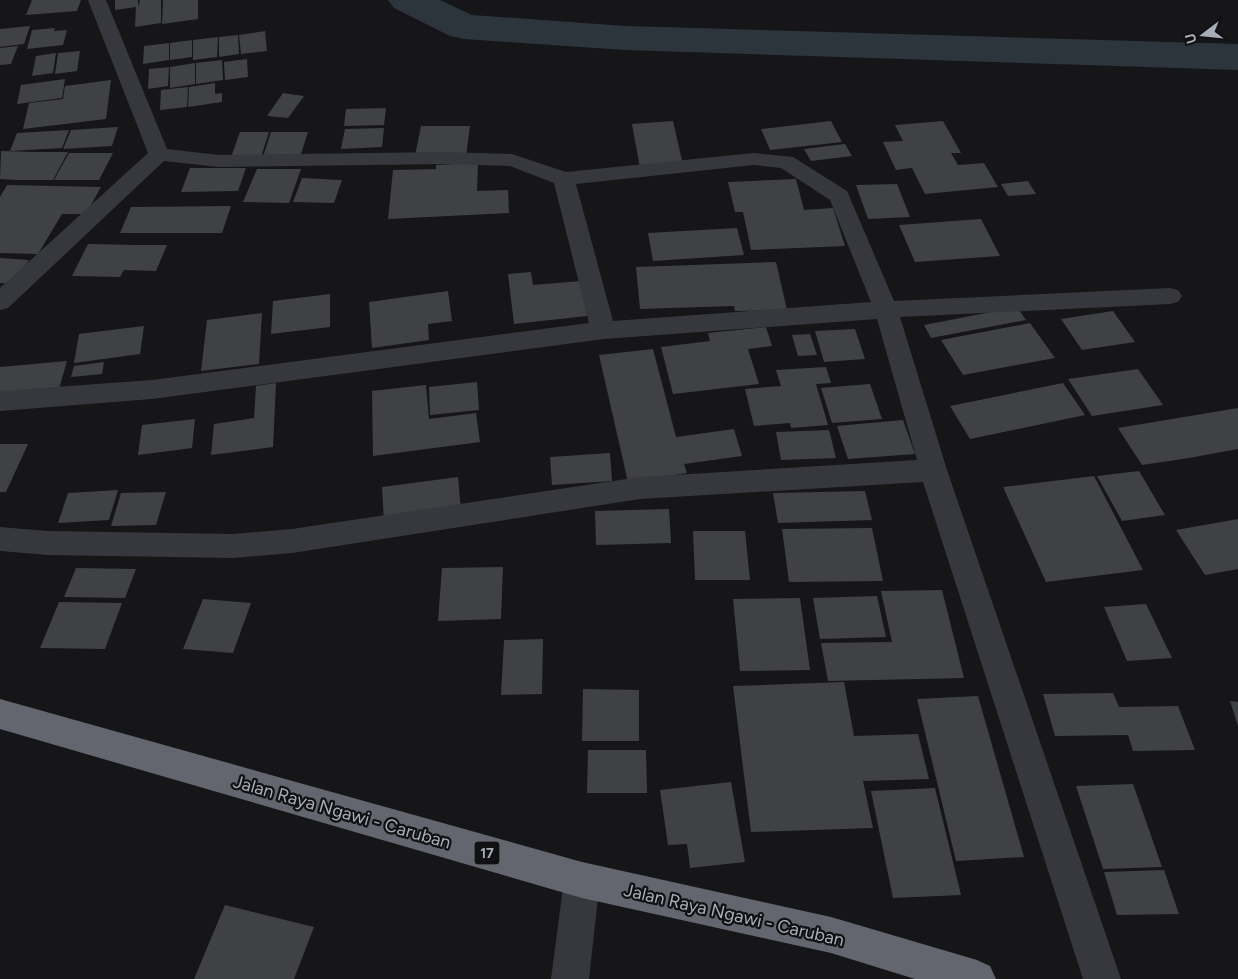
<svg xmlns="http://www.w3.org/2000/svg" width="1238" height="979" font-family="Figtree,sans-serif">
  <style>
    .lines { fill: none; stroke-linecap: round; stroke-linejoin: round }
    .river { fill: #2c353c; fill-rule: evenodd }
    .building { fill: #404145 }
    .minor { fill: #37383d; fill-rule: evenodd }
    .highway { fill: #63666e; fill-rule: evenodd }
    .labels { text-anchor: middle; stroke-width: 4.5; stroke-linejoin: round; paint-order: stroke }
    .shield { fill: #111113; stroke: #7b7e86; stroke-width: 1 }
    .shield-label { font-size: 14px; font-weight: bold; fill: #a8adb8 }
    .near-street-label { font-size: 18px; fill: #a8adb8; stroke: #111113 }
  </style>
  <rect width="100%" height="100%" fill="#161618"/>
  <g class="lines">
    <path class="river" d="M 388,0 L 440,0 L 472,15 L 625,26 L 1238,44 L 1238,70 L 625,50 L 464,39 L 450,36 L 394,8 Z"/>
  </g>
  <path class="building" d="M 32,0 L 81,0 L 77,11 L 26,15 Z
    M 115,0 L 138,0 L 138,7 L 140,0 L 161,0 L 161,23 L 135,27 L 136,7 L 115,10 Z
    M 163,0 L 198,0 L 198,19 L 162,24 Z
    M 30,26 L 24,44 L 0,47 L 0,29 Z
    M 55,28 L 54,31 L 67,30 L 63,45 L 27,49 L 32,30 Z
    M 265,31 L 267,51 L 241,54 L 239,35 Z
    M 238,35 L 239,54 L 219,57 L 219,37 Z
    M 218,37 L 217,57 L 193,60 L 193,40 Z
    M 192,40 L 192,57 L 170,60 L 170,43 Z
    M 169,43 L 169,60 L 143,64 L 144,46 Z
    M 18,46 L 11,64 L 0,65 L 0,48 Z
    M 80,51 L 77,71 L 55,74 L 58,53 Z
    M 56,53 L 53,73 L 32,76 L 36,56 Z
    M 247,59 L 248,77 L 225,80 L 224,62 Z
    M 222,60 L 223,80 L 196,84 L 196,63 Z
    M 195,63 L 195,84 L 170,88 L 170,67 Z
    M 169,67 L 168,86 L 148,89 L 149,69 Z
    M 65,79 L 62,98 L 17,104 L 21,85 Z
    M 111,80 L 106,119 L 23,129 L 29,103 L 63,99 L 65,86 Z
    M 215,83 L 215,94 L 222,93 L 222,102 L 188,107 L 189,87 Z
    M 188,87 L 187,107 L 160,110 L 161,90 Z
    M 283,93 L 304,96 L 288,118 L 267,116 Z
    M 386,108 L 384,125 L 344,126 L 346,109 Z
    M 673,121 L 683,165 L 640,168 L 632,124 Z
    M 831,121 L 842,142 L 770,150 L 761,129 Z
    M 943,121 L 961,153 L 951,153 L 958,165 L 984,163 L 998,187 L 925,194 L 912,168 L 896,170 L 883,142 L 903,141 L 895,125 Z
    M 421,126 L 470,126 L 466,156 L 415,156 Z
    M 118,127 L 112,146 L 63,149 L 71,130 Z
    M 384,128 L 382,147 L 341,149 L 345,129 Z
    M 69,130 L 62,148 L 10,151 L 17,133 Z
    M 240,132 L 269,132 L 261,157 L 231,157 Z
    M 271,132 L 308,132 L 300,157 L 263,157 Z
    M 845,144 L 852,156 L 811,161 L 804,149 Z
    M 1,151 L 34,152 L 29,161 L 34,152 L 68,152 L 53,180 L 17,180 L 0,179 Z
    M 69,153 L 113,153 L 99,180 L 54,180 Z
    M 478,163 L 477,191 L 508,190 L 509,213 L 388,219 L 393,170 L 436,169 L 436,165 Z
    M 190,168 L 246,168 L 238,191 L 181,192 Z
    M 257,169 L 301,169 L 289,203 L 243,202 Z
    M 302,178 L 342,180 L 334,203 L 293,202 Z
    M 796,179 L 804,210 L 833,208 L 845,246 L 751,250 L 743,212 L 735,212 L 728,182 Z
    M 1028,181 L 1036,194 L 1008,196 L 1001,184 Z
    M 897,184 L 910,217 L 868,219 L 856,185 Z
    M 7,185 L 101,187 L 86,214 L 62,214 L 38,254 L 0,253 L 0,197 Z
    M 231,206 L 222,233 L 120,233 L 131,207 Z
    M 981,219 L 1000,256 L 915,262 L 899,225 Z
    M 737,228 L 744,255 L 653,261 L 648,233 Z
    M 88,244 L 136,245 L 167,245 L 156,271 L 124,270 L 120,277 L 72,276 Z
    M 0,258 L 29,260 L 14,284 L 0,283 Z
    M 776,262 L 787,310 L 735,311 L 734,306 L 640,309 L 636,267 Z
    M 531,272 L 533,285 L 581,281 L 587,316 L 514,324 L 508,274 Z
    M 448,291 L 452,321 L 428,324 L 429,340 L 372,348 L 369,302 Z
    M 330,294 L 330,327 L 271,334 L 273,301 Z
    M 1017,307 L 1026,320 L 931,338 L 924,325 Z
    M 1113,311 L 1135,342 L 1082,350 L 1061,319 Z
    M 262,313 L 259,364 L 201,371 L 207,320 Z
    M 1030,323 L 1055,358 L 963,375 L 941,340 Z
    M 144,326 L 140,354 L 74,363 L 79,334 Z
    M 766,327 L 772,346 L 748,349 L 759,384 L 673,394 L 661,347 L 710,341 L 708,333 Z
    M 855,329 L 865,359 L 824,362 L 815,331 Z
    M 810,334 L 817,355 L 798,356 L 792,335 Z
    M 653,349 L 676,437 L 734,429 L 742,456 L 684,464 L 687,473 L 628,482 L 599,355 Z
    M 67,361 L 59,389 L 0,395 L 0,367 Z
    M 104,362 L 102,374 L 71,377 L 74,366 Z
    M 826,367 L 831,383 L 816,384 L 828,425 L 791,428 L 790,423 L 754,426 L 745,389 L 781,386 L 776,370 Z
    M 1138,369 L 1163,405 L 1092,416 L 1068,379 Z
    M 477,382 L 479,410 L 430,415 L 429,387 Z
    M 276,383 L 273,447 L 211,455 L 214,424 L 254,418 L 256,386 Z
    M 1063,383 L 1085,415 L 970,439 L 950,406 Z
    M 870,384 L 882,419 L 832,423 L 821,388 Z
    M 426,385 L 429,419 L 476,413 L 480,442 L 373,456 L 372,391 Z
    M 1238,408 L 1238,449 L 1189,458 L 1142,465 L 1118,428 Z
    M 195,419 L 192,448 L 138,455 L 142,425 Z
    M 903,420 L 915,454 L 848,459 L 837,426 Z
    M 829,430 L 836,458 L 781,460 L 776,432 Z
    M 0,444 L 28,444 L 6,492 L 0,492 Z
    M 610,453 L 612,481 L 552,485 L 550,457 Z
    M 1139,471 L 1165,515 L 1122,521 L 1097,476 Z
    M 1094,476 L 1143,570 L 1046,582 L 1003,487 Z
    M 458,477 L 461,511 L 384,523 L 382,487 Z
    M 118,490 L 109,520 L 58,523 L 68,493 Z
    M 865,491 L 872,520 L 778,523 L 773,493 Z
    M 166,492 L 156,525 L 111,526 L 121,493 Z
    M 669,509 L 671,543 L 596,545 L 595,511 Z
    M 1238,519 L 1238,569 L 1205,575 L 1176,530 Z
    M 872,528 L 883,581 L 789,582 L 782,529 Z
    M 693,531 L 745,531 L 750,580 L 695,580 Z
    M 503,567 L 501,619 L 438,621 L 442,568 Z
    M 76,568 L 136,569 L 125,598 L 64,597 Z
    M 942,590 L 964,678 L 828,681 L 821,643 L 892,642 L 881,591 Z
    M 877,596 L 886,637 L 820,639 L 813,598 Z
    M 800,598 L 810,670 L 740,671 L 733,599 Z
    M 203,599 L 251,603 L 233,653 L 183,649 Z
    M 59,602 L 122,603 L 105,649 L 40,648 Z
    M 1146,604 L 1172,658 L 1127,661 L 1104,607 Z
    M 543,639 L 542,694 L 501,695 L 504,640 Z
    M 844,682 L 854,736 L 918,734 L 929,779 L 863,781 L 873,828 L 751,832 L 733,686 Z
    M 583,689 L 639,690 L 639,741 L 582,741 Z
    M 1113,693 L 1119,707 L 1178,706 L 1195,750 L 1133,751 L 1128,735 L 1055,736 L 1043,694 Z
    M 978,696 L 1024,857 L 956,861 L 917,699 Z
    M 1230,701 L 1238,702 L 1238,726 Z
    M 588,750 L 646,750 L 647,793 L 587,793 Z
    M 731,782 L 745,862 L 690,868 L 687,844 L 668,845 L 660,790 Z
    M 1133,784 L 1162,867 L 1103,869 L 1076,786 Z
    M 935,788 L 961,895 L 893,898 L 871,791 Z
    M 1164,870 L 1179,914 L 1117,915 L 1104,872 Z
    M 225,905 L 314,927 L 294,979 L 194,979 Z"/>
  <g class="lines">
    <path class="minor" d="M 88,0 L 106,0 L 167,149 L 219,155 L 446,152 L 512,154 L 566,172 L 754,153 L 793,157 L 847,191 L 894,301 L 1170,288 L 1178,290 L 1182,296 L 1178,302 L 1170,304 L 900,317 L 947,470 L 1121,979 L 1083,979 L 923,482 L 640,499 L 292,553 L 233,558 L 48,555 L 0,551 L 0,527 L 48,531 L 233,534 L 292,529 L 640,477 L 917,460 L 877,319 L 604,339 L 152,399 L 0,411 L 0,391 L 152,380 L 589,323 L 554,183 L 510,166 L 446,164 L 219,167 L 164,161 L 8,308 L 0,310 L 0,288 L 148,153 ZM 754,165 L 781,168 L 830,200 L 871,302 L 613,321 L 576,184 Z
      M 582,862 L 595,867 L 600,880 L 589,979 L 551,979 L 564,880 L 569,867 Z"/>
    <path class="highway" d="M 0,699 L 582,862 L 831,917 L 977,960 L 990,966 L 996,979 L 915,979 L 831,953 L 582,898 L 0,729 Z"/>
  </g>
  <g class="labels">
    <rect class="shield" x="474.5" y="841.5" width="25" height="23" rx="4"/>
    <g class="shield-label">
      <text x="487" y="858">17</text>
    </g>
    <g class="near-street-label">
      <text transform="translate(342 812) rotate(16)" y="6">Jalan Raya Ngawi - Caruban</text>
      <text transform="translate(734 915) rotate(13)" y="6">Jalan Raya Ngawi - Caruban</text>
    </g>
  </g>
  <g transform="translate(1203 35) rotate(254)" stroke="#111113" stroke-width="4" paint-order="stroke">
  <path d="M0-4L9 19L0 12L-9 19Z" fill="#a8adb8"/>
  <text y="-8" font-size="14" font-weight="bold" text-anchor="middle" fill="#a8adb8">U</text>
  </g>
</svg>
